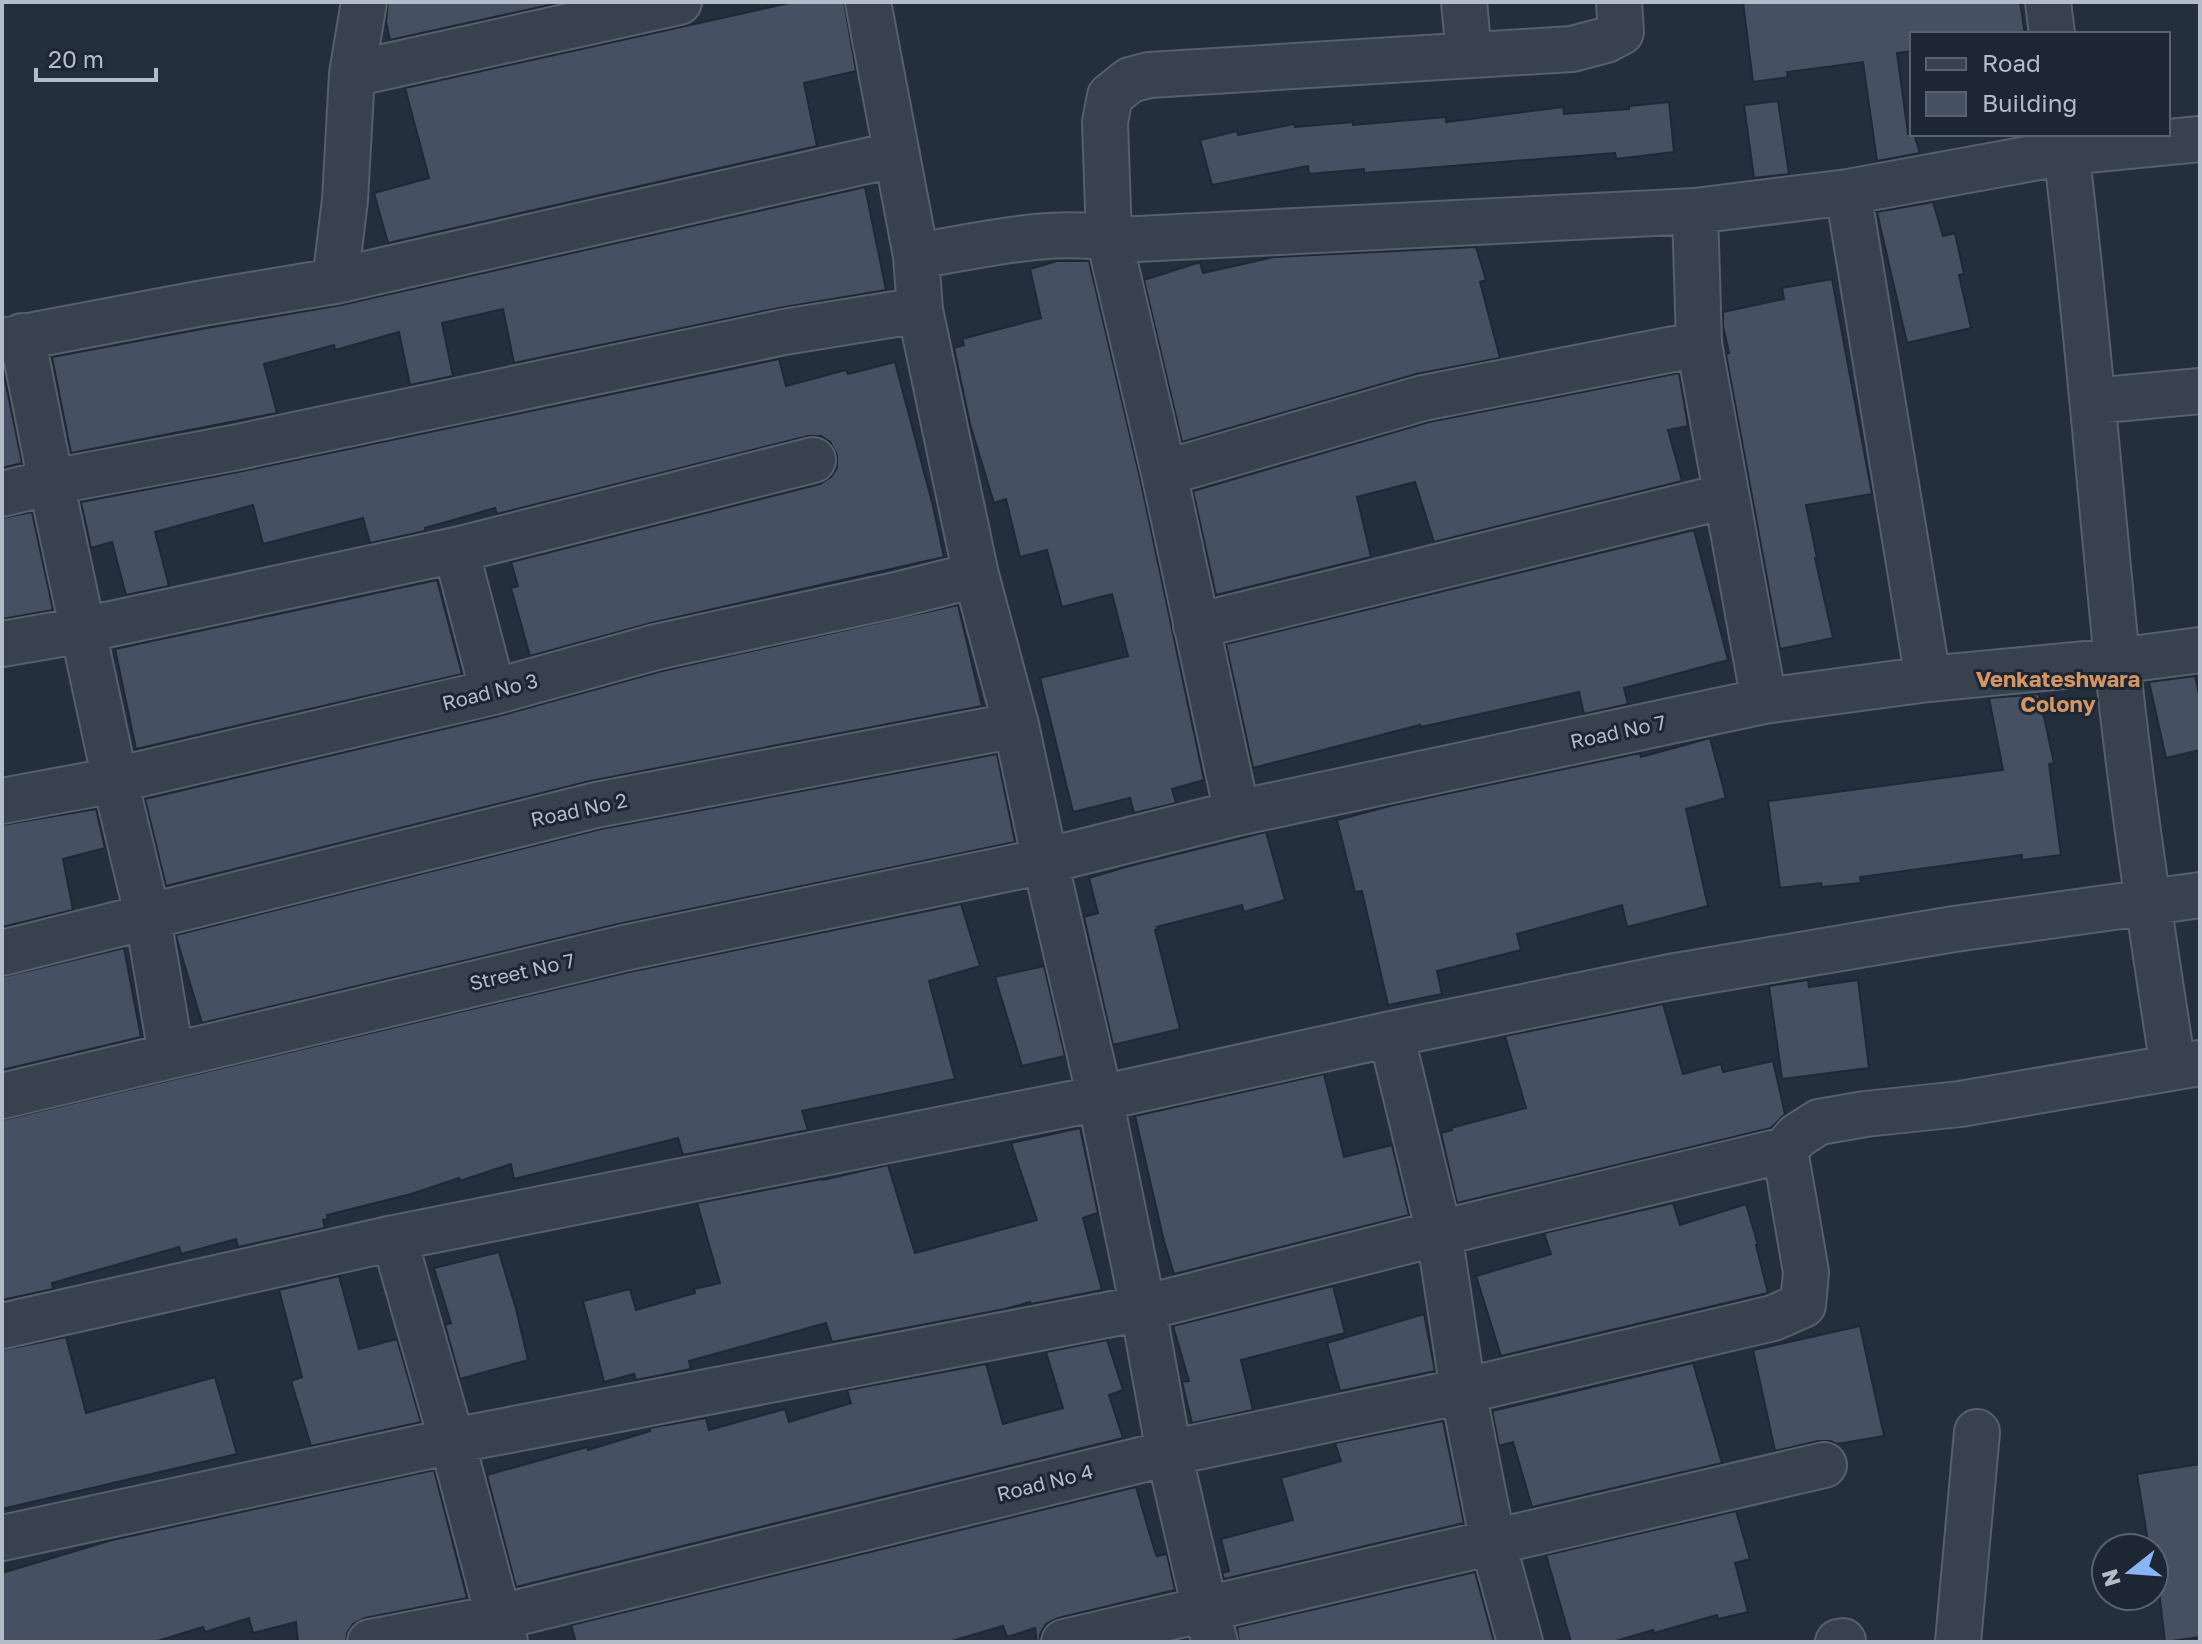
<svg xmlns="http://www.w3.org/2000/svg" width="2202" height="1644" font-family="'Golos Text',sans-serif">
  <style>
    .building { fill: #455162; stroke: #1f2835; stroke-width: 2 }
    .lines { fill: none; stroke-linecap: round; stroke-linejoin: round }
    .minor-casing { stroke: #565f6c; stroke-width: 48 }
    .minor { stroke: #38414e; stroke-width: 44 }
    .labels { text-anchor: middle; stroke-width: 6; stroke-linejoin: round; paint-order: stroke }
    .street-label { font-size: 20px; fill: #b4bcc9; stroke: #1d2633 }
    .neighbourhood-label { font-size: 22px; font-weight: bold; fill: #d59563; stroke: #1d2633 }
  </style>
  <rect width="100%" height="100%" fill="#242f3e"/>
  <path class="building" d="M 388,2 L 563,2 L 390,40 L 386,22 Z
    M 794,2 L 844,2 L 856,71 L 804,83 L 817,146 L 388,243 L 374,193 L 429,178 L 405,88 Z
    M 1743,2 L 2020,2 L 2025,34 L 1912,34 L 1912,51 L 1897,53 L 1908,134 L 1914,134 L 1920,153 L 1877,161 L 1863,62 L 1787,72 L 1788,77 L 1753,82 Z
    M 1778,101 L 1789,174 L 1754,178 L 1744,105 Z
    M 1669,102 L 1674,152 L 1616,159 L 1615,153 L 1364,173 L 1364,169 L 1309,174 L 1308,166 L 1212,185 L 1200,140 L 1237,131 L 1238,135 L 1294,124 L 1295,127 L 1353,122 L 1353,125 L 1446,117 L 1446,122 L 1563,107 L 1564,114 L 1629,109 L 1629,106 Z
    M 865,187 L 886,290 L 779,308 L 514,363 L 503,309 L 442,323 L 453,376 L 410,385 L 399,332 L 335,350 L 334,345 L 264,364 L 277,413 L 71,453 L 52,357 L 207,328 L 341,305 Z
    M 1933,202 L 1943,236 L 1955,233 L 1964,274 L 1959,275 L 1971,328 L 1907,343 L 1877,212 Z
    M 1476,247 L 1486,280 L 1480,282 L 1500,358 L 1416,374 L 1182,442 L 1144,280 L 1200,262 L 1203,273 L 1274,257 Z
    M 1057,261 L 1089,261 L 1140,478 L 1204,780 L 1172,789 L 1176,803 L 1134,813 L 1130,798 L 1073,812 L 1040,678 L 1128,656 L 1112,594 L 1062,607 L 1047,550 L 1020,557 L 1006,499 L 994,503 L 970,424 L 954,348 L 964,345 L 962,339 L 1041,318 L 1030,269 Z
    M 1832,279 L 1872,494 L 1806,505 L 1817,558 L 1815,558 L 1833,638 L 1780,649 L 1726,354 L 1729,353 L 1723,326 L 1723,312 L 1784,299 L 1782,288 Z
    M 779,359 L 786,386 L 846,370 L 848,374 L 895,362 L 933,506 L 944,557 L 651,623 L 530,656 L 511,588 L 518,586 L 511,562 L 820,484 L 831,477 L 837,468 L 837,455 L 830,442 L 821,436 L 808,436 L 497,514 L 495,508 L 425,528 L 425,531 L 370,543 L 363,518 L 263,544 L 253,505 L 155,532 L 169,586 L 126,595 L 112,542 L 91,548 L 81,502 L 238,472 Z
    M 2,365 L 22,463 L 2,468 Z
    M 1679,373 L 1688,426 L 1668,430 L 1682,481 L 1434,542 L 1415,482 L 1357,497 L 1371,557 L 1216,595 L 1193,491 L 1429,422 Z
    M 32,512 L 53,610 L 2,619 L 2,518 Z
    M 1694,530 L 1728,660 L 1624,688 L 1628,704 L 1584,714 L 1579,692 L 1421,727 L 1420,725 L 1253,768 L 1226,644 Z
    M 437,580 L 462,674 L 136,749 L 115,649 Z
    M 958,605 L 982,706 L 590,781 L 166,886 L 145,799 L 499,716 L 662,671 Z
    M 2195,676 L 2200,699 L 2200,750 L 2166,758 L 2149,682 Z
    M 2039,694 L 2054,763 L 2049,764 L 2061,855 L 2022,860 L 2022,855 L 1860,877 L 1861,883 L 1822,887 L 1821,883 L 1780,888 L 1768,801 L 2003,770 L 1989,698 Z
    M 1710,738 L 1726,798 L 1686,809 L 1708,906 L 1627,927 L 1622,905 L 1517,934 L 1521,950 L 1437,971 L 1442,994 L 1388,1005 L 1362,891 L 1355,892 L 1337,820 L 1394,805 L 1640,753 L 1641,757 Z
    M 997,754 L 1015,842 L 618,924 L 202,1023 L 177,940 L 176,935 L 601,829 Z
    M 96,809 L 105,848 L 63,859 L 73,910 L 2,927 L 2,825 Z
    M 1266,832 L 1285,900 L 1244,912 L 1242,905 L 1157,927 L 1158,929 L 1155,930 L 1180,1029 L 1113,1045 L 1084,917 L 1098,913 L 1089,878 L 1129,866 Z
    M 961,904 L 980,966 L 929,981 L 955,1079 L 802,1111 L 808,1130 L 683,1155 L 678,1138 L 514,1179 L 511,1164 L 460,1181 L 459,1178 L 411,1194 L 327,1215 L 328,1219 L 323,1220 L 325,1228 L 238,1247 L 236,1239 L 181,1254 L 179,1247 L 52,1283 L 53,1289 L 2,1300 L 2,1120 L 629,972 Z
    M 124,948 L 141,1037 L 2,1070 L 2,977 Z
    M 1044,966 L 1065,1056 L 1022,1066 L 995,977 Z
    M 1808,980 L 1809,987 L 1858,980 L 1869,1068 L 1782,1079 L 1769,986 Z
    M 1663,1004 L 1683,1074 L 1721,1064 L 1723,1072 L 1773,1061 L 1785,1114 L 1771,1128 L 1457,1203 L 1441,1133 L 1452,1130 L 1451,1128 L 1526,1108 L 1505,1036 Z
    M 1324,1074 L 1344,1157 L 1392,1145 L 1409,1215 L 1174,1274 L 1164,1241 L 1135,1116 Z
    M 1080,1128 L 1098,1213 L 1083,1218 L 1102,1290 L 1031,1304 L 1030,1302 L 1005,1309 L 832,1342 L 826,1323 L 689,1361 L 691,1369 L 636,1380 L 634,1374 L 604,1382 L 583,1301 L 630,1289 L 636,1310 L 695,1293 L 694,1289 L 720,1283 L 697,1203 L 822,1179 L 823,1180 L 888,1165 L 915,1253 L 1037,1220 L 1011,1143 Z
    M 1673,1203 L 1680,1225 L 1746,1204 L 1758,1245 L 1756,1245 L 1768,1293 L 1501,1356 L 1476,1276 L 1551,1254 L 1544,1233 Z
    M 499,1252 L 516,1309 L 528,1360 L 460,1379 L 445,1325 L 451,1323 L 434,1268 Z
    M 339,1276 L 359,1349 L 397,1339 L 421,1422 L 311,1446 L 291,1381 L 302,1377 L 279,1290 Z
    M 1333,1286 L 1345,1333 L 1241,1360 L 1253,1410 L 1192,1423 L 1182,1382 L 1189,1381 L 1173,1326 Z
    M 1424,1314 L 1435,1371 L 1340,1391 L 1327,1343 Z
    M 1860,1326 L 1884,1436 L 1837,1444 L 1830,1441 L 1818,1441 L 1775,1451 L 1753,1350 Z
    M 66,1337 L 86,1413 L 215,1377 L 237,1454 L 2,1509 L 2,1350 Z
    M 1107,1340 L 1123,1390 L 1109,1395 L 1123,1438 L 516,1587 L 487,1475 L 587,1447 L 588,1450 L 650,1431 L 649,1428 L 706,1418 L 709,1430 L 785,1409 L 789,1422 L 851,1403 L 847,1390 L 986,1364 L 1003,1424 L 1063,1408 L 1046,1352 Z
    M 1693,1363 L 1722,1463 L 1532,1507 L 1513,1442 L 1499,1446 L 1492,1411 Z
    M 1443,1421 L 1464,1523 L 1224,1579 L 1222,1573 L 1229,1571 L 1221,1539 L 1293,1520 L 1281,1478 L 1341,1461 L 1335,1443 Z
    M 2200,1464 L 2200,1637 L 2165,1642 L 2154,1548 L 2149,1548 L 2137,1474 Z
    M 434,1470 L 467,1598 L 365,1618 L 353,1624 L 347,1633 L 346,1642 L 298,1642 L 296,1622 L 253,1633 L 249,1618 L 205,1632 L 203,1627 L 154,1642 L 2,1642 L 2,1573 L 112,1540 Z
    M 1136,1487 L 1155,1552 L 1157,1556 L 1167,1554 L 1175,1590 L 1058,1618 L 1046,1624 L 1040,1634 L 1040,1642 L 1037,1642 L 1035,1628 L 1007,1637 L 1003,1626 L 948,1642 L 576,1642 L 571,1625 Z
    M 1736,1511 L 1750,1559 L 1735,1563 L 1748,1612 L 1718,1619 L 1717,1615 L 1654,1633 L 1653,1630 L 1612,1642 L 1571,1642 L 1546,1555 Z
    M 1475,1572 L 1494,1642 L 1239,1642 L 1237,1627 Z"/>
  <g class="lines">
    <defs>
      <path id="minor" d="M 868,2 L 916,256 L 920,310 L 976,575 L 1016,725 L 1045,861 L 1100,1098 L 1143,1308 L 1169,1453 L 1205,1609 L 1215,1642
        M 1464,2 L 1469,55
        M 2048,2 L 2052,34
        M 352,74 L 679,2
        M 2064,134 C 2086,308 2099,484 2117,659 C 2131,795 2152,931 2173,1067
        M 1848,192 L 1928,679
        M 1695,211 L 1699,344 L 1764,701
        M 916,256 C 979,246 1055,226 1118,240 L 1695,211 L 1848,192 L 2066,152 L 2200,139
        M 335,281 L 345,200 L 352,74 L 364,2
        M 22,336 L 51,482 L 115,780 L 148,918 L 171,1054
        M 2,341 L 203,303 L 335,281 L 897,154
        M 2093,401 L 2200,391
        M 1164,473 L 1423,398 L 1699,344
        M 2,494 L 51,482 L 233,448 L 784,332 L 920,310
        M 456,550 L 493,692
        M 1196,626 L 1726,496
        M 2,644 L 83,630 L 456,550 L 813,460
        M 2,801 L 115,780 L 493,692 L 656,647 L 896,595 L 976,575
        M 1237,813 L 1164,473 L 1109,238 L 1105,122 L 1110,96 L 1130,80 L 1149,75 L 1572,49 L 1606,40 L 1621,32 L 1619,2
        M 2,953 L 596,805 L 1016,725
        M 1391,1034 L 1439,1233 L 1463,1391 L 1493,1543 L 1520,1642
        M 2,1096 L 624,948 L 1045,861 L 1237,813 L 1764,701 L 1928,679 L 2117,661 L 2200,650
        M 394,1238 L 452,1441 L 505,1642
        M 2,1326 L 394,1238 L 1100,1098 L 1391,1034 L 1670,977 L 1954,929 L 2200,895
        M 2,1538 L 452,1441 L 1143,1308 L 1439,1233 L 1785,1150
        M 370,1642 L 500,1617 L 1169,1453 L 1463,1391 L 1773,1318 L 1803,1305 L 1806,1272 L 1785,1150 L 1797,1136 L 1819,1122 L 1865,1114 L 1960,1104 L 2200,1063
        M 1064,1642 L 1824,1465
        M 1838,1642 L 1843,1641
        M 1958,1642 L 1977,1432"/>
    </defs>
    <use href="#minor" class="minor-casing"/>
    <use href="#minor" class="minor"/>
  </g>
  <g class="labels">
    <g class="street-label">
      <text transform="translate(490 692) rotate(-14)" y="7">Road No 3</text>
      <text transform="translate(1618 732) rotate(-12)" y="7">Road No 7</text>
      <text transform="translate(579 810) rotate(-12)" y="7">Road No 2</text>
      <text transform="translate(522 972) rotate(-13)" y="7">Street No 7</text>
      <text transform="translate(1045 1483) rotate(-14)" y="7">Road No 4</text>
    </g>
    <g class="neighbourhood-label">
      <text x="2058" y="687">Venkateshwara<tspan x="2058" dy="25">Colony</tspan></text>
    </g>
  </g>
  <rect width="2202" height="1644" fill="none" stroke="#b4bcc9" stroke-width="8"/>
  <rect x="1910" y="32" width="260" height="104" fill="#1d2633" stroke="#59626f" stroke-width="2"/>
  <rect x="1926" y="58" width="40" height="12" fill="#38414e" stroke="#59626f" stroke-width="2"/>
  <text x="1982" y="72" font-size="24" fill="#b4bcc9">Road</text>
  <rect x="1926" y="92" width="40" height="24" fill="#455162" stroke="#59626f" stroke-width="2"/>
  <text x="1982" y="112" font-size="24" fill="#b4bcc9">Building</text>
  <g transform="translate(2130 1572) rotate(253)"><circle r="38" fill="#1d2633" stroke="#59626f" stroke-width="2"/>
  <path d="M0-6L14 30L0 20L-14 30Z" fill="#8ab4f8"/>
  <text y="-12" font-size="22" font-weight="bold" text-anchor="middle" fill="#b4bcc9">N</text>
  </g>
  <path d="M36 68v12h120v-12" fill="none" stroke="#b4bcc9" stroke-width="4"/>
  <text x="48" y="68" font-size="24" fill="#b4bcc9" stroke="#1d2633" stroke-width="6" paint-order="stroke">20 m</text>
</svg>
